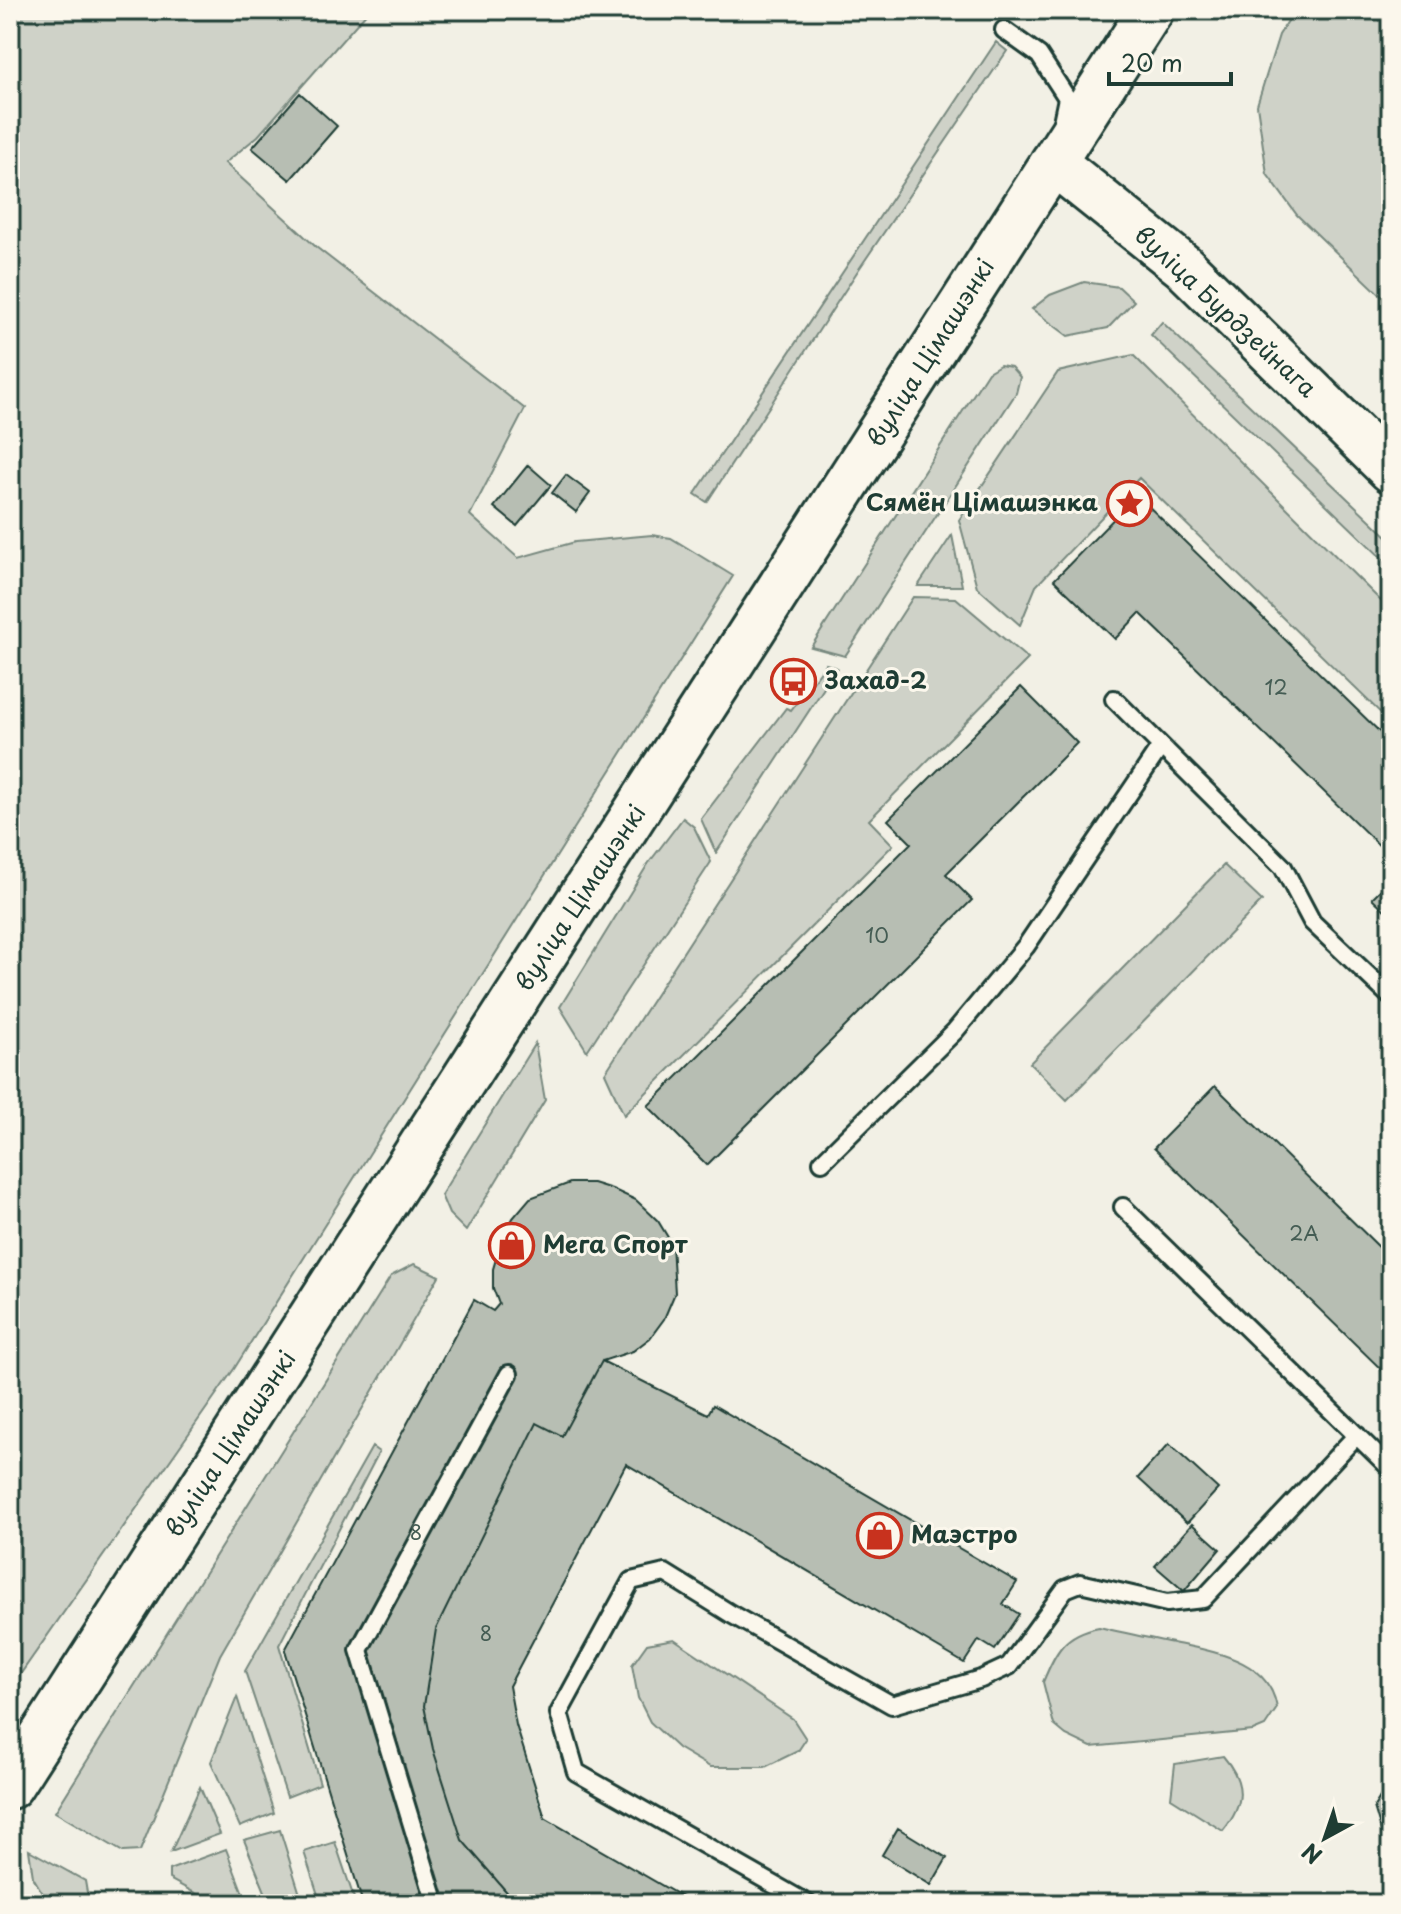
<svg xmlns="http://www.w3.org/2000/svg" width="1401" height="1914" font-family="'Playpen Sans',sans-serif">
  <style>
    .green { fill: #cfd2c8; stroke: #77887e; stroke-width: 2 }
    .building { fill: #b7beb3; stroke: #1f3d34; stroke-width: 2 }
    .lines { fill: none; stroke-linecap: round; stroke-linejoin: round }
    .lane-casing { stroke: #1f3d34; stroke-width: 22 }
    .secondary-casing { stroke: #1f3d34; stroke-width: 50 }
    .lane { stroke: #fbf7ec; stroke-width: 16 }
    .secondary { stroke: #fbf7ec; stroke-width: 44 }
    .labels { text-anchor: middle; stroke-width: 6; stroke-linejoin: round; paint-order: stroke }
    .number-label { font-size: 20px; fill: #455d54 }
    .street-label { font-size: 24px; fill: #1f3d34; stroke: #fbf7ec }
    .poi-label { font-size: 24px; font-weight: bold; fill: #1f3d34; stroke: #fbf7ec; text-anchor: start }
  </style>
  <rect width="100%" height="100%" fill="#f2f0e5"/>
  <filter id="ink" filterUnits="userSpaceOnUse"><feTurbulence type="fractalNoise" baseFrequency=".0125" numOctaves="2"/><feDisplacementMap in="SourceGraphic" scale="16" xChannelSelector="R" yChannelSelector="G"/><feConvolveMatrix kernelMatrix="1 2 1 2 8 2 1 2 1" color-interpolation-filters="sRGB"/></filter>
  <g filter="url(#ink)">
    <path class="green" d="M 10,10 L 369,10 L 258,136 L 225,163 L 316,247 L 525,409 L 470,515 L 518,558 L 575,542 L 652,535 L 671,538 L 733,576 L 234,1369 L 10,1689 Z
      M 1295,10 L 1391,10 L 1391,305 L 1297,215 L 1267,174 L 1257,105 L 1279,35 Z
      M 996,42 L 1007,51 L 857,272 L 707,502 L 695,494 Z
      M 1084,282 L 1119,287 L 1134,301 L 1108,328 L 1068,336 L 1032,309 L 1050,295 Z
      M 1162,322 L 1391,540 L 1391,567 L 1151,335 Z
      M 1133,355 L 1391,611 L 1391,723 L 1139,478 L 1036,586 L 1020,625 L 977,587 L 959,520 L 1058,372 Z
      M 1000,365 L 1011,367 L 1020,377 L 1016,393 L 845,656 L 811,647 L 988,372 Z
      M 952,535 L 962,586 L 918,586 Z
      M 913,597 L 956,598 L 1028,659 L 869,820 L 893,845 L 624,1115 L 605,1073 Z
      M 826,664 L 837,668 L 716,853 L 701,819 L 786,708 L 791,710 Z
      M 683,818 L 694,827 L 711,862 L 587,1051 L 560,1007 L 648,864 Z
      M 1224,865 L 1262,901 L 1067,1100 L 1030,1063 Z
      M 535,1043 L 545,1100 L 466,1231 L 449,1214 L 441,1195 Z
      M 414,1264 L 439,1276 L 220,1655 L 140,1851 L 123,1852 L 55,1812 L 391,1276 Z
      M 372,1447 L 379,1452 L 279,1645 L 320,1784 L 287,1797 L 245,1671 Z
      M 1099,1627 C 1124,1633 1149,1638 1173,1643 C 1214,1652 1269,1659 1277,1708 L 1265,1726 L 1253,1731 L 1091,1747 L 1066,1735 L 1054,1725 L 1043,1682 C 1056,1651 1064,1634 1099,1627 Z
      M 674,1639 L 793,1719 L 806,1739 L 798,1751 L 765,1767 L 710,1767 L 678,1748 L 650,1722 L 638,1698 L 632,1665 L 647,1644 Z
      M 237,1697 L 274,1813 L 240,1827 L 211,1762 Z
      M 1223,1756 C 1246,1783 1245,1804 1223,1831 L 1171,1798 L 1175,1764 Z
      M 200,1787 L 220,1834 L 171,1852 Z
      M 280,1830 L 303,1904 L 270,1904 L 244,1840 Z
      M 335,1842 L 356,1904 L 321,1904 L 304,1852 Z
      M 226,1849 L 247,1904 L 215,1904 L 169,1879 L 169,1870 Z
      M 29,1850 L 85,1881 L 89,1904 L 49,1904 L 33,1877 Z"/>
    <path class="building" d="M 300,93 L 337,126 L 290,180 L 252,148 Z
      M 528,465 L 551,485 L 517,526 L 494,507 Z
      M 566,475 L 590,493 L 576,512 L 552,493 Z
      M 1137,495 L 1391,743 L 1391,857 L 1140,613 L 1115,639 L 1054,580 Z
      M 1021,687 L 1077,743 L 946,874 L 972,900 L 707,1165 L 648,1106 L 911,843 L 888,820 Z
      M 1391,879 L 1391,916 L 1372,898 Z
      M 1215,1086 L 1391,1259 L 1391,1379 L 1154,1148 Z
      M 570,1183 L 593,1183 L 612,1189 L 636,1200 L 658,1221 L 672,1244 L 675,1293 L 664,1319 L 650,1338 L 633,1351 L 602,1361 L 562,1436 L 537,1423 L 436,1629 L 424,1706 L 433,1749 L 462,1840 L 517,1904 L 363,1904 L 285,1650 L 474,1300 L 493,1311 L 499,1304 L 493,1288 L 493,1269 L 501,1242 L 513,1218 L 530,1198 Z
      M 602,1361 L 708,1414 L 713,1405 L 1017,1582 L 1003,1604 L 1019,1614 L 995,1650 L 979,1640 L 964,1663 L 626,1464 L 509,1686 L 516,1725 L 545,1818 L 694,1904 L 516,1903 L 462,1840 L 433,1749 L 424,1706 L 436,1629 L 537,1423 L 562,1436 Z
      M 1169,1444 L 1218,1489 L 1187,1523 L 1138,1478 Z
      M 1192,1524 L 1220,1549 L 1184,1591 L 1155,1566 Z
      M 1391,1779 L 1391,1864 L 1374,1807 Z
      M 898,1828 L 947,1858 L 931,1885 L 882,1855 Z"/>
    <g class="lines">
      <defs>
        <path id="lane" d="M 1004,30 L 1039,55 L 1067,98 L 1062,122
          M 1114,699 L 1283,867 L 1312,922 L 1391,997
          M 822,1162 L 955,1031 L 1026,946 L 1161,746
          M 1123,1207 L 1391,1469
          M 436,1904 L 359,1650 L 509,1374
          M 808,1904 L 576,1772 L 559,1713 L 631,1581 L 665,1573 L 731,1614 L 892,1705 L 981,1679 L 1009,1666 L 1065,1589 L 1080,1583 L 1167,1603 L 1203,1599 L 1357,1435"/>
        <path id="secondary" d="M 1053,162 L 1183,266 L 1391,470
          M 10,1786 L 1151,10"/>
      </defs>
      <use href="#lane" class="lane-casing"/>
      <use href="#secondary" class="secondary-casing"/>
      <use href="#lane" class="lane"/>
      <use href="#secondary" class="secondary"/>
    </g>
  </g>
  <defs>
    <symbol id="sight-ring" viewBox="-11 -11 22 22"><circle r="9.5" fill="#fbf7ec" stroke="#c8321e" stroke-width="1.5"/><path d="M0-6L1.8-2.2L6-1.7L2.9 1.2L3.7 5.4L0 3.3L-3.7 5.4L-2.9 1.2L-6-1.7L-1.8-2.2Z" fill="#c8321e"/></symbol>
    <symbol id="bus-ring" viewBox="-11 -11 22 22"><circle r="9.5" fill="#fbf7ec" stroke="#c8321e" stroke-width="1.5"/><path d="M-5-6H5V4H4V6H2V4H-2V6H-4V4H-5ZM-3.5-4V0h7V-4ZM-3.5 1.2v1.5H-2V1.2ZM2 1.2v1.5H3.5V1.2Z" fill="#c8321e"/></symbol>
    <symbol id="shop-ring" viewBox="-11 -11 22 22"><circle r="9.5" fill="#fbf7ec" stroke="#c8321e" stroke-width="1.5"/><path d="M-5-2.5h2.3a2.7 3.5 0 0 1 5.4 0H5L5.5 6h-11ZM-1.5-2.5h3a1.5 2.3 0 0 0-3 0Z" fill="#c8321e"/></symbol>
  </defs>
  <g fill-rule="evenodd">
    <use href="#sight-ring" x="1104" y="478" width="51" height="51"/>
    <use href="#bus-ring" x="768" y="656" width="51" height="51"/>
    <use href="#shop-ring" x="486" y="1220" width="51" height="51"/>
    <use href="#shop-ring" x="854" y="1510" width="51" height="51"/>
  </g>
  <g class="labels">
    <g class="number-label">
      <text x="1276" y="695">12</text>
      <text x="877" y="943">10</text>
      <text x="1304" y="1241">2А</text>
      <text x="416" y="1540">8</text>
      <text x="486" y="1641">8</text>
    </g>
    <g class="street-label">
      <text transform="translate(1225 312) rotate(43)" y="8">вуліца Бурдзейнага</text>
      <text transform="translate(931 353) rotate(-58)" y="8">вуліца Цімашэнкі</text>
      <text transform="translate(581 898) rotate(-57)" y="8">вуліца Цімашэнкі</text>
      <text transform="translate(231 1444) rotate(-57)" y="8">вуліца Цімашэнкі</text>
    </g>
    <g class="poi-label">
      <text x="1098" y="511" text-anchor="end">Сямён Цімашэнка</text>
      <text x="825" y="689">Захад-2</text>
      <text x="543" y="1253">Мега Спорт</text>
      <text x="911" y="1543">Маэстро</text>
    </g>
  </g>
  <rect width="1401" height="1914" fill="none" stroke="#fbf7ec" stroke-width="40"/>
  <rect x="20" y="20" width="1361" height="1874" fill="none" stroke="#1f3d34" stroke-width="3" filter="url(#ink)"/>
  <g transform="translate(1325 1838) rotate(220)" stroke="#fbf7ec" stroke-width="6" paint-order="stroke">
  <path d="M0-6L14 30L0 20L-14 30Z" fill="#1f3d34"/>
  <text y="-12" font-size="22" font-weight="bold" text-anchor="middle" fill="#1f3d34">N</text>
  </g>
  <path d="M1109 72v12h122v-12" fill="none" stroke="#1f3d34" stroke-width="4"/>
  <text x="1121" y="72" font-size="24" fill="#1f3d34" stroke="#fbf7ec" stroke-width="6" paint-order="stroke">20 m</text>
</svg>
